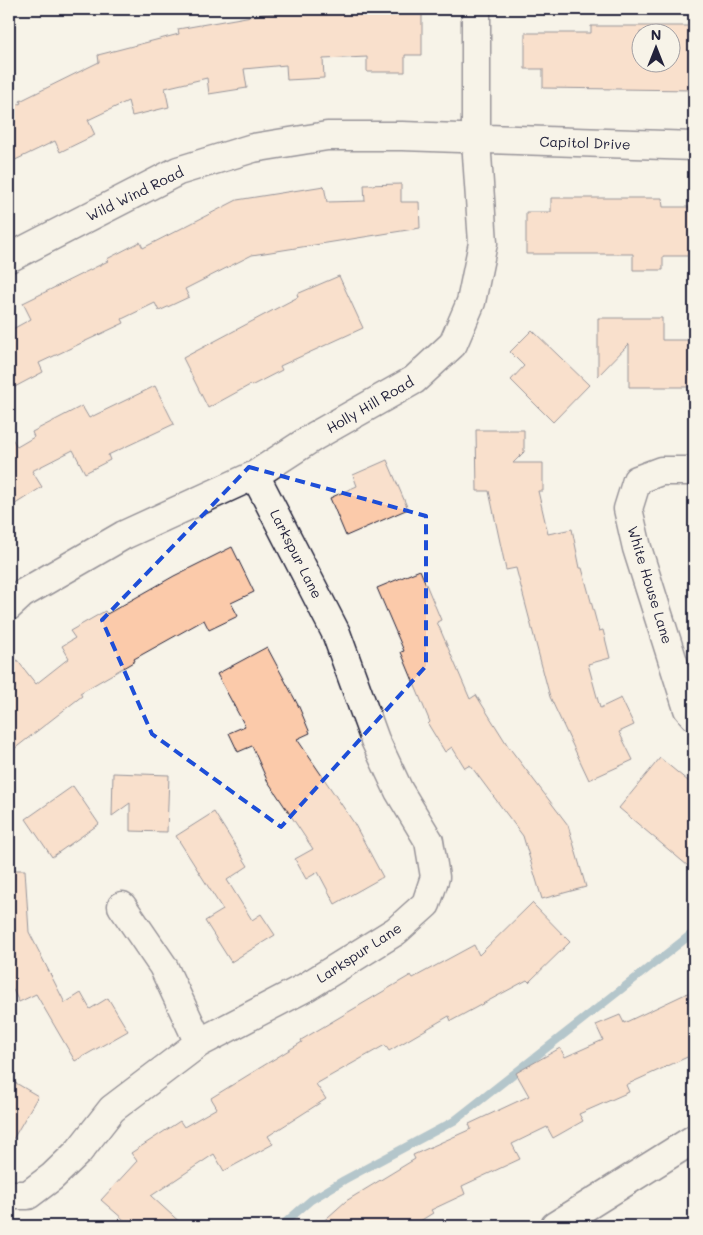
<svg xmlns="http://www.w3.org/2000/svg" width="703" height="1235" font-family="Mali,sans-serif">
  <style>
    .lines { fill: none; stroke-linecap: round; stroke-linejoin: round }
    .stream { stroke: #6490a8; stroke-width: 8 }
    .building { fill: #fbcaaa; stroke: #22223b; fill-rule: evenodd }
    .street-casing { stroke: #22223b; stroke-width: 31 }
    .street { stroke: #f7f3e8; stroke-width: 28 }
    .marked { fill: none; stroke: #1d4ed8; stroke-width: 4; stroke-dasharray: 10 6; stroke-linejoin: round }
    .labels { text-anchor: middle; stroke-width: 4; stroke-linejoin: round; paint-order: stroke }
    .street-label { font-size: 14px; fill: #22223b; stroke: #f7f3e8 }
  </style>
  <rect width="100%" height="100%" fill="#f7f3e8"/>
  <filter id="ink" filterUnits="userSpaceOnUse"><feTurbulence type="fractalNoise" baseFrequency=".02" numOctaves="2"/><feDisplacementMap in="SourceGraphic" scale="10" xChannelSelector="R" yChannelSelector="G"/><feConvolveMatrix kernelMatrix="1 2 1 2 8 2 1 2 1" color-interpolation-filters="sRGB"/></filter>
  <g filter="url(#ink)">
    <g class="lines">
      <path class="stream" d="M 281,1226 L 311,1200 L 344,1180 L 454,1121 L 694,932"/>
    </g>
    <path class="building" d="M 337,9 L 422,9 L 422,55 L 405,55 L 405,72 L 367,72 L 367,57 L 323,59 L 324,78 L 287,80 L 286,65 L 244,69 L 247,88 L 209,94 L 207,78 L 165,88 L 169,107 L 132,116 L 128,101 L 88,120 L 95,135 L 60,152 L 55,141 L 9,163 L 9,109 L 21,103 L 20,101 L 99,62 L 98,55 L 179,34 L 178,29 L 263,14 Z
      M 591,26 L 694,26 L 694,90 L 543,88 L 543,69 L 525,69 L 525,33 L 591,33 ZM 640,32 L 670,32 L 670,62 L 640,62 Z
      M 401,184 L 401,202 L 419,202 L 420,228 L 252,255 L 185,289 L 189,297 L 159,311 L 155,303 L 122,319 L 124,323 L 39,363 L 43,372 L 9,390 L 9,331 L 31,319 L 23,303 L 108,261 L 107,259 L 140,242 L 143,248 L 237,200 L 324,186 L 327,202 L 365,201 L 364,185 Z
      M 551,198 L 662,198 L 663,207 L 694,207 L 694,256 L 663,256 L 663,270 L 633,270 L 633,254 L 526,254 L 526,212 L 551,212 Z
      M 339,276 L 363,328 L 280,366 L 282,370 L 251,386 L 250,385 L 208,408 L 183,358 L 298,297 L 297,294 Z
      M 598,318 L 662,318 L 662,340 L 694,340 L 694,387 L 629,387 L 629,344 L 598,376 Z
      M 532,330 L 589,385 L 553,422 L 511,380 L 524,366 L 510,352 Z
      M 155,386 L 174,424 L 108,455 L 110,460 L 85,473 L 73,450 L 32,471 L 42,487 L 9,508 L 9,433 L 17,447 L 34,437 L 32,432 L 82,406 L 89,418 Z
      M 476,430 L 524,430 L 524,452 L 513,463 L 543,463 L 543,491 L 538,491 L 548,534 L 572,529 L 580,568 L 582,568 L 599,631 L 603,630 L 610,658 L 588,664 L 600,708 L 621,698 L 634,725 L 619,732 L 633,760 L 589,780 L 550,697 L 516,568 L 506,570 L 489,491 L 477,491 Z
      M 387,460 L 408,509 L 346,536 L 330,498 L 357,486 L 353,475 Z
      M 232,547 L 254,592 L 231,603 L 238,616 L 209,630 L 204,620 L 134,659 L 135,661 L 80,693 L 82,696 L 9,753 L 9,650 L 36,684 L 69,658 L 62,646 L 75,638 L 70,631 L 105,611 L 107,614 L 174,576 Z
      M 420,570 L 441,620 L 437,622 L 470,699 L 476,695 L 508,746 L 568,825 L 586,887 L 542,899 L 523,836 L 470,765 L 465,768 L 452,747 L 445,752 L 428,724 L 430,722 L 401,652 L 404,651 L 377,588 Z
      M 267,647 L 299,707 L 310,733 L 297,739 L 354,823 L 383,877 L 335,904 L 318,872 L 306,879 L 295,859 L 313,849 L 267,780 L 252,746 L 238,752 L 229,733 L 245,726 L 217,674 Z
      M 660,758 L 694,786 L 694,871 L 619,808 Z
      M 113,773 L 169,775 L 167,832 L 130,831 L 130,803 L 112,816 Z
      M 73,786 L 99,824 L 52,857 L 26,819 Z
      M 214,812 L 248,866 L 227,880 L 252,920 L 261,914 L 275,935 L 231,962 L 205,921 L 223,910 L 176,836 Z
      M 9,870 L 25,870 L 29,932 L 65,1003 L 81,993 L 90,1009 L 108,998 L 128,1031 L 75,1061 L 36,994 L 19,1002 L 9,982 Z
      M 532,903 L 570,942 L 529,982 L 527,980 L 451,1021 L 449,1016 L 389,1051 L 385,1045 L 316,1084 L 326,1099 L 268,1136 L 273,1144 L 224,1171 L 214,1154 L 151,1196 L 184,1226 L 131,1226 L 101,1200 L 137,1161 L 131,1153 L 180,1121 L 184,1127 L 217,1108 L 211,1098 L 302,1042 L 301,1040 L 411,975 L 413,978 L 474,945 L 479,955 Z
      M 694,990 L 694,1054 L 626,1085 L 629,1092 L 579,1114 L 583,1121 L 553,1138 L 547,1127 L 512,1144 L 520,1159 L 462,1186 L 465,1194 L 431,1210 L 433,1213 L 412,1226 L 318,1226 L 346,1201 L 415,1159 L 413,1155 L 471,1129 L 469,1124 L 529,1096 L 516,1073 L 560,1048 L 565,1057 L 603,1040 L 596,1025 L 620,1015 L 624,1023 Z
      M 9,1079 L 38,1096 L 9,1146 Z"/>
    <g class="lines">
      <defs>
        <path id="street" d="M 9,258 L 178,171 L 253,148 L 327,136 L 402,136 L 694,146
          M 694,471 L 661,471 L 637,480 L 628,509 L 637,548 L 688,709 L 694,716
          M 9,606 L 22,594 L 124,535 L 255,475 L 315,436 L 414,380 L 453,344 L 471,302 L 483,243 L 476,140 L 476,9
          M 122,906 L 163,966 L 199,1043
          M 9,1195 L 28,1195 L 52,1177 L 79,1151 L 112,1109 L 199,1043 L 306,987 L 396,931 L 426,904 L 435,877 L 429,841 L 399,791 L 375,740 L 336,633 L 255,475
          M 555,1226 L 694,1139"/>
      </defs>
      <use href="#street" class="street-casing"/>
      <use href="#street" class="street"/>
    </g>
  </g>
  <path d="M0 0H703V1235H0ZM 249,467 L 426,516 L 426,666 L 281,827 L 152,734 L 102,620 Z" fill="#f7f3e8" fill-opacity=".55" fill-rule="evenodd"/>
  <path class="marked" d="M 249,467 L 426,516 L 426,666 L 281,827 L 152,734 L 102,620 Z"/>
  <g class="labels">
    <g class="street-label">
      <text transform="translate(585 143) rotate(2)" y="5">Capitol Drive</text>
      <text transform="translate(135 194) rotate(-26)" y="5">Wild Wind Road</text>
      <text transform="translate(370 405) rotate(-30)" y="5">Holly Hill Road</text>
      <text transform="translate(296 554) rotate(63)" y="5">Larkspur Lane</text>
      <text transform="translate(650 585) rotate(73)" y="5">White House Lane</text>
      <text transform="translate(359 953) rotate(-33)" y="5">Larkspur Lane</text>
    </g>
  </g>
  <rect width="703" height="1235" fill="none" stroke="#f7f3e8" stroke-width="30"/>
  <rect x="15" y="15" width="673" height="1205" fill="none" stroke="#22223b" stroke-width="2" filter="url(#ink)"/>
  <g transform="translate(656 48)"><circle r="24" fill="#f7f3e8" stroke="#a29fa3"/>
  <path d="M0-4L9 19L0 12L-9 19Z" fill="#22223b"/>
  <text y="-8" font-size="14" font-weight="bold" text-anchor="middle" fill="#22223b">N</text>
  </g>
</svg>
